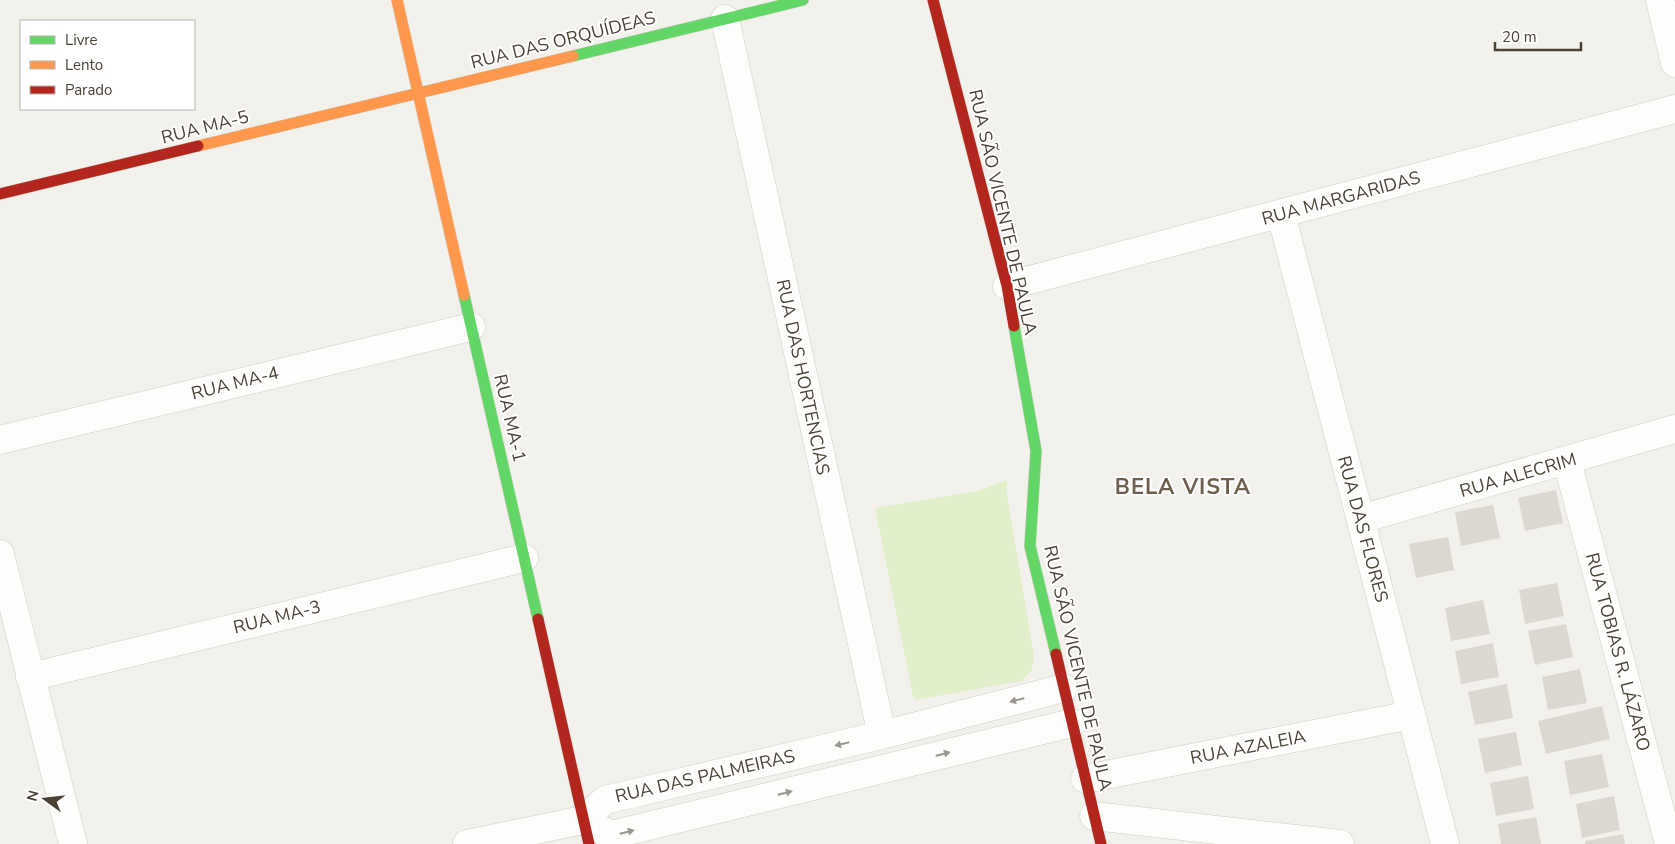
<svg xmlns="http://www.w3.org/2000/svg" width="1675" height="844" font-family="'Nunito Sans',sans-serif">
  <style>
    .green { fill: #e1efca }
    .building { fill: #dbd8d2 }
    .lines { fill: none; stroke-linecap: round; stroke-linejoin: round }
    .street-casing { stroke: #d0cdc8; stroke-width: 29 }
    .fast-casing { stroke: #d3cec2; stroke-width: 12 }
    .slow-casing { stroke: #d3cec2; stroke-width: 12 }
    .jam-casing { stroke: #d3cec2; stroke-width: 12 }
    .street { stroke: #fdfdfc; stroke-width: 28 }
    .fast { stroke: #63d668; stroke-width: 11 }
    .slow { stroke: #ff974d; stroke-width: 11 }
    .jam { stroke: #b3261e; stroke-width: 11 }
    .oneway { fill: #9b968f }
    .labels { text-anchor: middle; stroke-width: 4; stroke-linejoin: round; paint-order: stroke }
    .street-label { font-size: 18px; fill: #4b4236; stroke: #fff }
    .district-label { font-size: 22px; font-weight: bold; letter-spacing: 1px; fill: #6e604d; stroke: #fff }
  </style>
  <rect width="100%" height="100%" fill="#f3f1ec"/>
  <path class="green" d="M 1007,480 L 1007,495 L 1034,656 L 1032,670 L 1022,681 L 914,700 L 875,508 L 978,491 Z"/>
  <path class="building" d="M 1556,490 L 1563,523 L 1525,531 L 1518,498 Z
    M 1493,505 L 1500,538 L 1461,546 L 1455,512 Z
    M 1448,537 L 1454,570 L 1416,578 L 1409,544 Z
    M 1557,583 L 1564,616 L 1525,624 L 1519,590 Z
    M 1483,600 L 1490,634 L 1451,641 L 1445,608 Z
    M 1566,624 L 1573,657 L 1535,665 L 1528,631 Z
    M 1493,643 L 1499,677 L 1461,684 L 1455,651 Z
    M 1580,669 L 1587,703 L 1548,710 L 1542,677 Z
    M 1507,684 L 1513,718 L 1475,725 L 1468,692 Z
    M 1602,706 L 1610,739 L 1546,754 L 1538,721 Z
    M 1516,732 L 1522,765 L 1485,773 L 1478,739 Z
    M 1602,754 L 1609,787 L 1570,795 L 1564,761 Z
    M 1528,776 L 1534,809 L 1496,816 L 1490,783 Z
    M 1614,796 L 1620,830 L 1582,838 L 1576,804 Z
    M 1536,817 L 1541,844 L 1501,844 L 1498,824 Z
    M 1623,834 L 1625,844 L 1585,844 L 1585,841 Z"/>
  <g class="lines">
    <defs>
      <path id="street" d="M 1660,0 L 1675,63
        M 725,19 L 882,735
        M 1281,214 L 1445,844
        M 1007,286 L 1675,109
        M 0,440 L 471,327
        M 1567,461 L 1669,844
        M 1361,519 L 1675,429
        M 0,554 L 73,844
        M 30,677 L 524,558
        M 1085,779 L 1411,715
        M 1094,816 L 1340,844
        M 583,820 L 611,835 L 1072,723
        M 583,820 L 605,800 L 882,735 L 1064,688
        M 467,844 L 583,820"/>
      <path id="fast" d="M 573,56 L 803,0
        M 464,295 L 538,619
        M 1014,326 L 1036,451 L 1030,546 L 1056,654"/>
      <path id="slow" d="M 397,0 L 464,295
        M 198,146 L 573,56"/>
      <path id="jam" d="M 933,0 L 1007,286 L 1014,326
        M 0,194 L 198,146
        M 538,619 L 589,844
        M 1056,654 L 1101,844"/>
    </defs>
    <use href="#street" class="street-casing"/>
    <use href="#fast" class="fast-casing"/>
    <use href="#slow" class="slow-casing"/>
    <use href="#jam" class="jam-casing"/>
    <use href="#street" class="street"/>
    <use href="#fast" class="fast"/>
    <use href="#slow" class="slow"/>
    <use href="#jam" class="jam"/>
  </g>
  <defs><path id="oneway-solid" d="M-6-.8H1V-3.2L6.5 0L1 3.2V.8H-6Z" transform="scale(1.25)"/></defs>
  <g class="oneway">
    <use href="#oneway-solid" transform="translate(1017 700) rotate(166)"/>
    <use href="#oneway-solid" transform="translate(842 744) rotate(167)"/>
    <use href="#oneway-solid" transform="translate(943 754) rotate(-14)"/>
    <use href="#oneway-solid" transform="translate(785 793) rotate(-14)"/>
    <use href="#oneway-solid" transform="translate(627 832) rotate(-14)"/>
  </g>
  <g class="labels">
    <g class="street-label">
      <text transform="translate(563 40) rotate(-14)" y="6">RUA DAS ORQUÍDEAS</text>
      <text transform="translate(205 127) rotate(-14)" y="6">RUA MA-5</text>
      <text transform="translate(1341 198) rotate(-15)" y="6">RUA MARGARIDAS</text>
      <text transform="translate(1003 212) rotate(77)" y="6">RUA SÃO VICENTE DE PAULA</text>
      <text transform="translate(803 377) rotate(78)" y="6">RUA DAS HORTENCIAS</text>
      <text transform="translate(235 383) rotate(-14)" y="6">RUA MA-4</text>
      <text transform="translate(510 418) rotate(77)" y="6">RUA MA-1</text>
      <text transform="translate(1518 475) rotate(-16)" y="6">RUA ALECRIM</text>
      <text transform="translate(1363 529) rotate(75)" y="6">RUA DAS FLORES</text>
      <text transform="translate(277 617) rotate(-14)" y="6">RUA MA-3</text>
      <text transform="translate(1618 652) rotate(75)" y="6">RUA TOBIAS R. LÁZARO</text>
      <text transform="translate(1078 668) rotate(77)" y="6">RUA SÃO VICENTE DE PAULA</text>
      <text transform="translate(1248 747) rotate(-11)" y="6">RUA AZALEIA</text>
      <text transform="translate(705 776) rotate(-13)" y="6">RUA DAS PALMEIRAS</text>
    </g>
    <g class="district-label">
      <text x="1183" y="494">BELA VISTA</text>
    </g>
  </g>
  <rect x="20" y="20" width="175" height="90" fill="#ffffff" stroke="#b7b3af"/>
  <rect x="30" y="36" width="25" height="8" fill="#63d668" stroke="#b7b3af"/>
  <text x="65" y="45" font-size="15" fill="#4b4236">Livre</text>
  <rect x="30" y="61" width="25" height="8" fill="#ff974d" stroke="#b7b3af"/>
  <text x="65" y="70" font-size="15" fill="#4b4236">Lento</text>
  <rect x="30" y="86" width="25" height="8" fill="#b3261e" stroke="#b7b3af"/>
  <text x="65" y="95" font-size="15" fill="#4b4236">Parado</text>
  <g transform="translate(45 799) rotate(285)" stroke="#ffffff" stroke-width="4" paint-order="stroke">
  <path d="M0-4L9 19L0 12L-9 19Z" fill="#4b4236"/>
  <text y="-8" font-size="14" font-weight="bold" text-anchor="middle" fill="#4b4236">N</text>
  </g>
  <path d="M1495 42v8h86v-8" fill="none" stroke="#4b4236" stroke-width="2.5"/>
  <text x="1502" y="42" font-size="15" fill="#4b4236" stroke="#ffffff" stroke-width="4" paint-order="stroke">20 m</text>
</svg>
